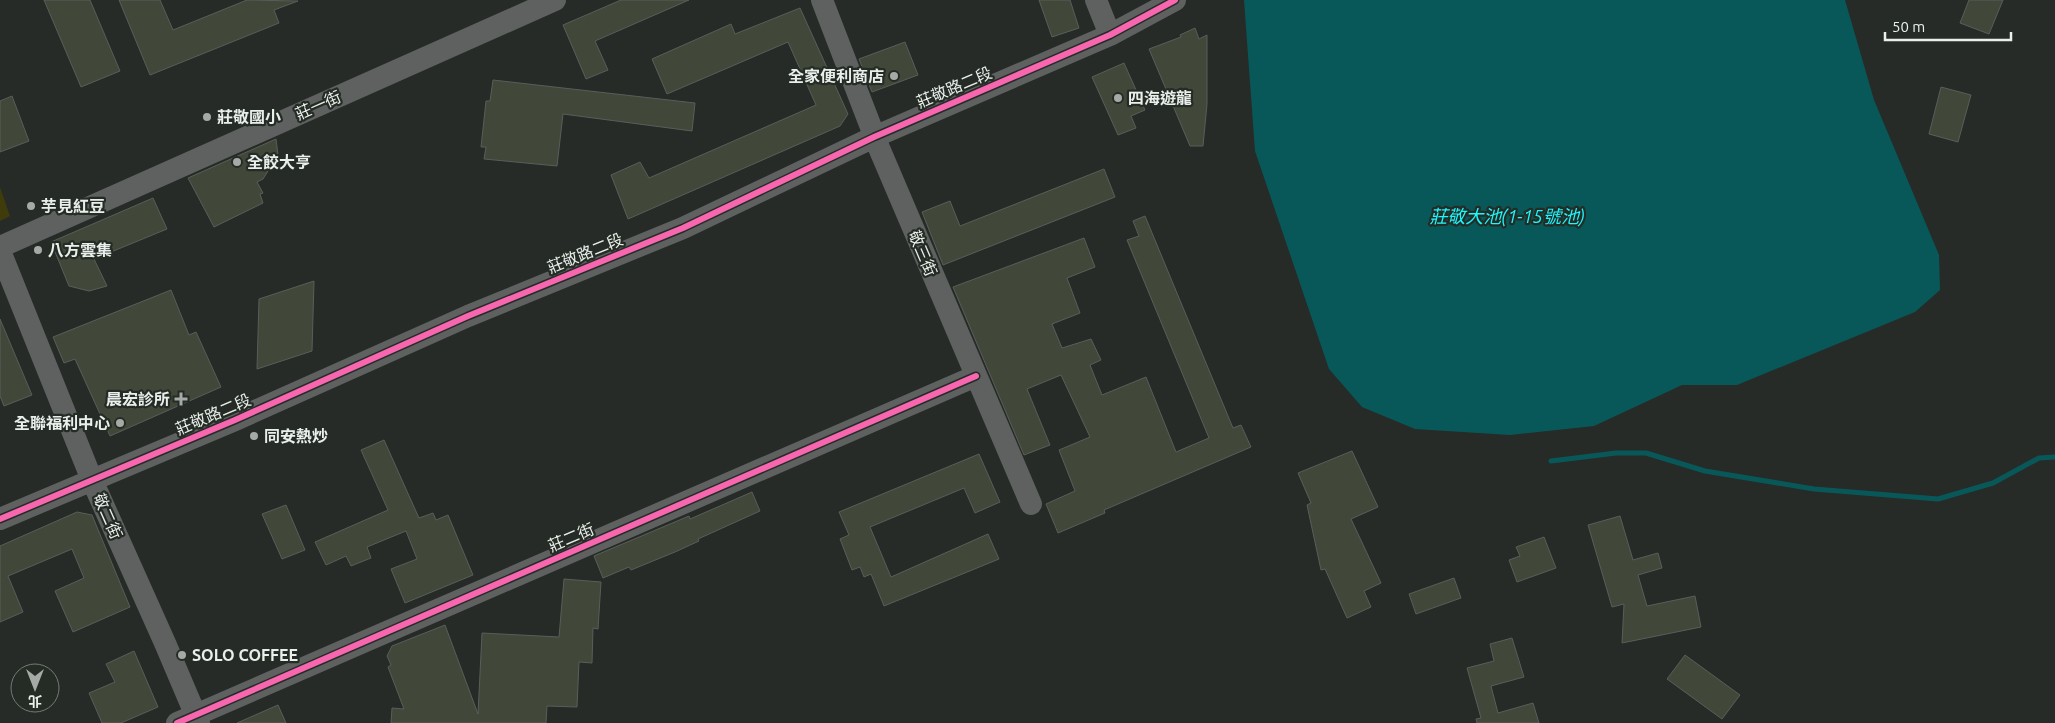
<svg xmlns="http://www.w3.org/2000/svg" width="2055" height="723" font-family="Ubuntu,'Noto Sans TC',sans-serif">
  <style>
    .green { fill: #3f3b0a }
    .water { fill: #095859 }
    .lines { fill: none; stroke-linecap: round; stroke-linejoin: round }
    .stream { stroke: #095859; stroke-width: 5 }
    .building { fill: #41483a; stroke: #5a5e5a }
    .minor { stroke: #5f6160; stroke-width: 22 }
    .cycleway-casing { stroke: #252c26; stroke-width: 9 }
    .cycleway { stroke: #f766af; stroke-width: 6 }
    .poi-dot { fill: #a5aaa6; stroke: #252c26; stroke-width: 2 }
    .labels { text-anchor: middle; stroke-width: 4.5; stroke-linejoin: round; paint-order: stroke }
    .poi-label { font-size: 16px; font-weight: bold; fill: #eaefeb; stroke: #252c26; text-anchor: start }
    .street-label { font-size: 16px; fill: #eaefeb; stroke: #252c26 }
    .water-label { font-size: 18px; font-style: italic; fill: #18f8fd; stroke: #252c26 }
  </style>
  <rect width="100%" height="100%" fill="#262b27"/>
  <path class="green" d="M 0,187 L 10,216 L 0,221 Z"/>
  <path class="water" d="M 1244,0 L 1845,0 L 1874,100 L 1939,255 L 1940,290 L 1915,312 L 1737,385 L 1682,385 L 1594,426 L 1510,435 L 1415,429 L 1362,407 L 1329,369 L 1255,151 Z"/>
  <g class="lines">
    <path class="stream" d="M 1551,461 L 1616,453 L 1646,453 L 1705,471 L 1814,489 L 1938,499 L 1993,483 L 2039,458 L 2055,457"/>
  </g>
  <path class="building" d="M 44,0 L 90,0 L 120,71 L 81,87 Z
    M 119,0 L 160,0 L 173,30 L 247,0 L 298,1 L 274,10 L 279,23 L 150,75 Z
    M 621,0 L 689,0 L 595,41 L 608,70 L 586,79 L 563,25 Z
    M 1039,0 L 1070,0 L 1079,28 L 1052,37 Z
    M 1969,0 L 2003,0 L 1989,34 L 1960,23 Z
    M 800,8 L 848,114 L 840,126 L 628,219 L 611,175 L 640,162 L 649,178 L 816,105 L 788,42 L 667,94 L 652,59 L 731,24 L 735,34 Z
    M 1195,28 L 1199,39 L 1207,35 L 1207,104 L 1203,146 L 1190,146 L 1149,49 L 1181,37 L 1180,35 Z
    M 905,42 L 918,75 L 872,92 L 859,59 Z
    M 1124,63 L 1145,110 L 1131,116 L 1136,128 L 1118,135 L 1092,77 Z
    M 493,80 L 695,103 L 692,131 L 563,114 L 557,166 L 484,159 L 486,147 L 481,147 L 486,101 L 490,101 Z
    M 1941,87 L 1971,95 L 1958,142 L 1929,134 Z
    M 12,96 L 29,141 L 0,152 L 0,101 Z
    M 276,139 L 278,155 L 263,179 L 257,182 L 263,193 L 260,194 L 263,203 L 214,227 L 188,178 Z
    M 1104,169 L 1115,197 L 943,265 L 922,212 L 950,201 L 960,226 Z
    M 153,198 L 167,229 L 94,259 L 107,286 L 89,291 L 69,286 L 51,242 Z
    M 1145,216 L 1233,428 L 1241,425 L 1251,447 L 1104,510 L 1105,513 L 1058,533 L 1046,504 L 1075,491 L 1059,450 L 1090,437 L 1061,375 L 1027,389 L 1050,445 L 1024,455 L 953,287 L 1084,238 L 1095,267 L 1067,278 L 1080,313 L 1052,324 L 1062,348 L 1091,339 L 1101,360 L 1090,365 L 1102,395 L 1146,377 L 1176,452 L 1209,438 L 1127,240 L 1139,236 L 1133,221 Z
    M 314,281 L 312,351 L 257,369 L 259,299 Z
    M 171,290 L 189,335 L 196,332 L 221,387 L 110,436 L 75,359 L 64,363 L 53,337 Z
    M 0,319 L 32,395 L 4,406 L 0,396 Z
    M 384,440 L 419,518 L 433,513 L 436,520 L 448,515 L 473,575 L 405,603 L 391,569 L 417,559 L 406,531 L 367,547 L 371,558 L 351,566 L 346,556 L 326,565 L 315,542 L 388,510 L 361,450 Z
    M 1352,451 L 1378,507 L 1351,519 L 1381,583 L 1364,591 L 1371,607 L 1347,618 L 1325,569 L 1321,570 L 1307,505 L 1311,503 L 1298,473 Z
    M 979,454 L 1000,502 L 975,513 L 964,488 L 870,527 L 891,577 L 988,534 L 999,559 L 884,606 L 871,574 L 864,577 L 860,567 L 852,570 L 840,539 L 849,535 L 839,512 Z
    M 752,492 L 760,511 L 698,539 L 699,541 L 675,552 L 631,570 L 629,567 L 603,578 L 594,556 L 689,516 L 690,519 Z
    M 286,505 L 305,550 L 282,559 L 262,514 Z
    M 77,512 L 92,515 L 130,607 L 73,632 L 55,591 L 84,578 L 72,549 L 8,576 L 23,612 L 0,622 L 0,546 Z
    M 1620,516 L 1633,560 L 1658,553 L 1662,568 L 1638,575 L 1647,606 L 1695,596 L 1701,627 L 1622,643 L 1624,604 L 1612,607 L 1588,525 Z
    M 1544,537 L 1556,568 L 1517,582 L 1509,560 L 1520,556 L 1516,547 Z
    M 1454,578 L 1461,598 L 1416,614 L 1409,594 Z
    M 564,579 L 601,582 L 598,629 L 593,628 L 592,663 L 579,662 L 577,707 L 547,706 L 546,723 L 391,723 L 392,708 L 404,709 L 388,667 L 391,665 L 387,656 L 392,646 L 445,625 L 478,714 L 482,633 L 559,637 Z
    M 1512,638 L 1524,677 L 1491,686 L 1498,713 L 1533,703 L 1539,723 L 1477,723 L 1476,719 L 1481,718 L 1467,668 L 1494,661 L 1490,644 Z
    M 134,651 L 158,707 L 121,723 L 102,723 L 89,693 L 115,682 L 106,664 Z
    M 1685,655 L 1740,695 L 1722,719 L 1667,679 Z
    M 278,705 L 286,723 L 237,723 Z"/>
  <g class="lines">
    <path class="minor" d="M 822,0 L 879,148 L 1031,504
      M 1096,0 L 1110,35
      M 0,247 L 555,0
      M 0,251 L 92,480 L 165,643 L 199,723
      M 0,519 L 235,420 L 468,316 L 683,228 L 874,137 L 1110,35 L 1175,0
      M 177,723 L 976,376"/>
    <defs>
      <path id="cycleway" d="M 0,519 L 235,420 L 468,316 L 683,228 L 874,137 L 1110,35 L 1175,0
        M 177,723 L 976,376"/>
    </defs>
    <use href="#cycleway" class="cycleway-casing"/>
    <use href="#cycleway" class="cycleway"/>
  </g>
  <g class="poi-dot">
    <circle cx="894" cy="76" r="5"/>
    <circle cx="1118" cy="98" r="5"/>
    <circle cx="207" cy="117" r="5"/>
    <circle cx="237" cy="162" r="5"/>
    <circle cx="31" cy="206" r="5"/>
    <circle cx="38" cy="250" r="5"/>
    <path d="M178.5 391.5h5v5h5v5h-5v5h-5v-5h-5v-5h5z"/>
    <circle cx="120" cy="423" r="5"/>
    <circle cx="254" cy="436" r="5"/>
    <circle cx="182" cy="655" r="5"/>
  </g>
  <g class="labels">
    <g class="poi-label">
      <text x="884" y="82" text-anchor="end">全家便利商店</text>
      <text x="1128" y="104">四海遊龍</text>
      <text x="217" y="123">莊敬國小</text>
      <text x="247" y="168">全餃大亨</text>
      <text x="41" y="212">芋見紅豆</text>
      <text x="48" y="256">八方雲集</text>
      <text x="170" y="405" text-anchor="end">晨宏診所</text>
      <text x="110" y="429" text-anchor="end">全聯福利中心</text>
      <text x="264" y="442">同安熱炒</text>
      <text x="192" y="661">SOLO COFFEE</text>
    </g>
    <g class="street-label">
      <text transform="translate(954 87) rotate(-23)" y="6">莊敬路二段</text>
      <text transform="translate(318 105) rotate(-24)" y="6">莊一街</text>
      <text transform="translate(585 253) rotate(-22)" y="6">莊敬路二段</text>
      <text transform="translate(923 253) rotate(67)" y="6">敬三街</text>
      <text transform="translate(213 414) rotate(-23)" y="6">莊敬路二段</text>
      <text transform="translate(108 516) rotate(66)" y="6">敬二街</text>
      <text transform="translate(571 537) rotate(-23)" y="6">莊二街</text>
    </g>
    <g class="water-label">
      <text x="1507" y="223">莊敬大池(1-15號池)</text>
    </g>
  </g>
  <g transform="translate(35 688) rotate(180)"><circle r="24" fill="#252c26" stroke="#747a75"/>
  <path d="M0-4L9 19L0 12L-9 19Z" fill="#a5aaa6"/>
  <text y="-8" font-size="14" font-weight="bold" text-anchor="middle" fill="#eaefeb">北</text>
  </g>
  <path d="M1885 32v8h126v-8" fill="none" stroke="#eaefeb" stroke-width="2.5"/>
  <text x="1892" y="32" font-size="15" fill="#eaefeb" stroke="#252c26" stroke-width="4" paint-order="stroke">50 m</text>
</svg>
